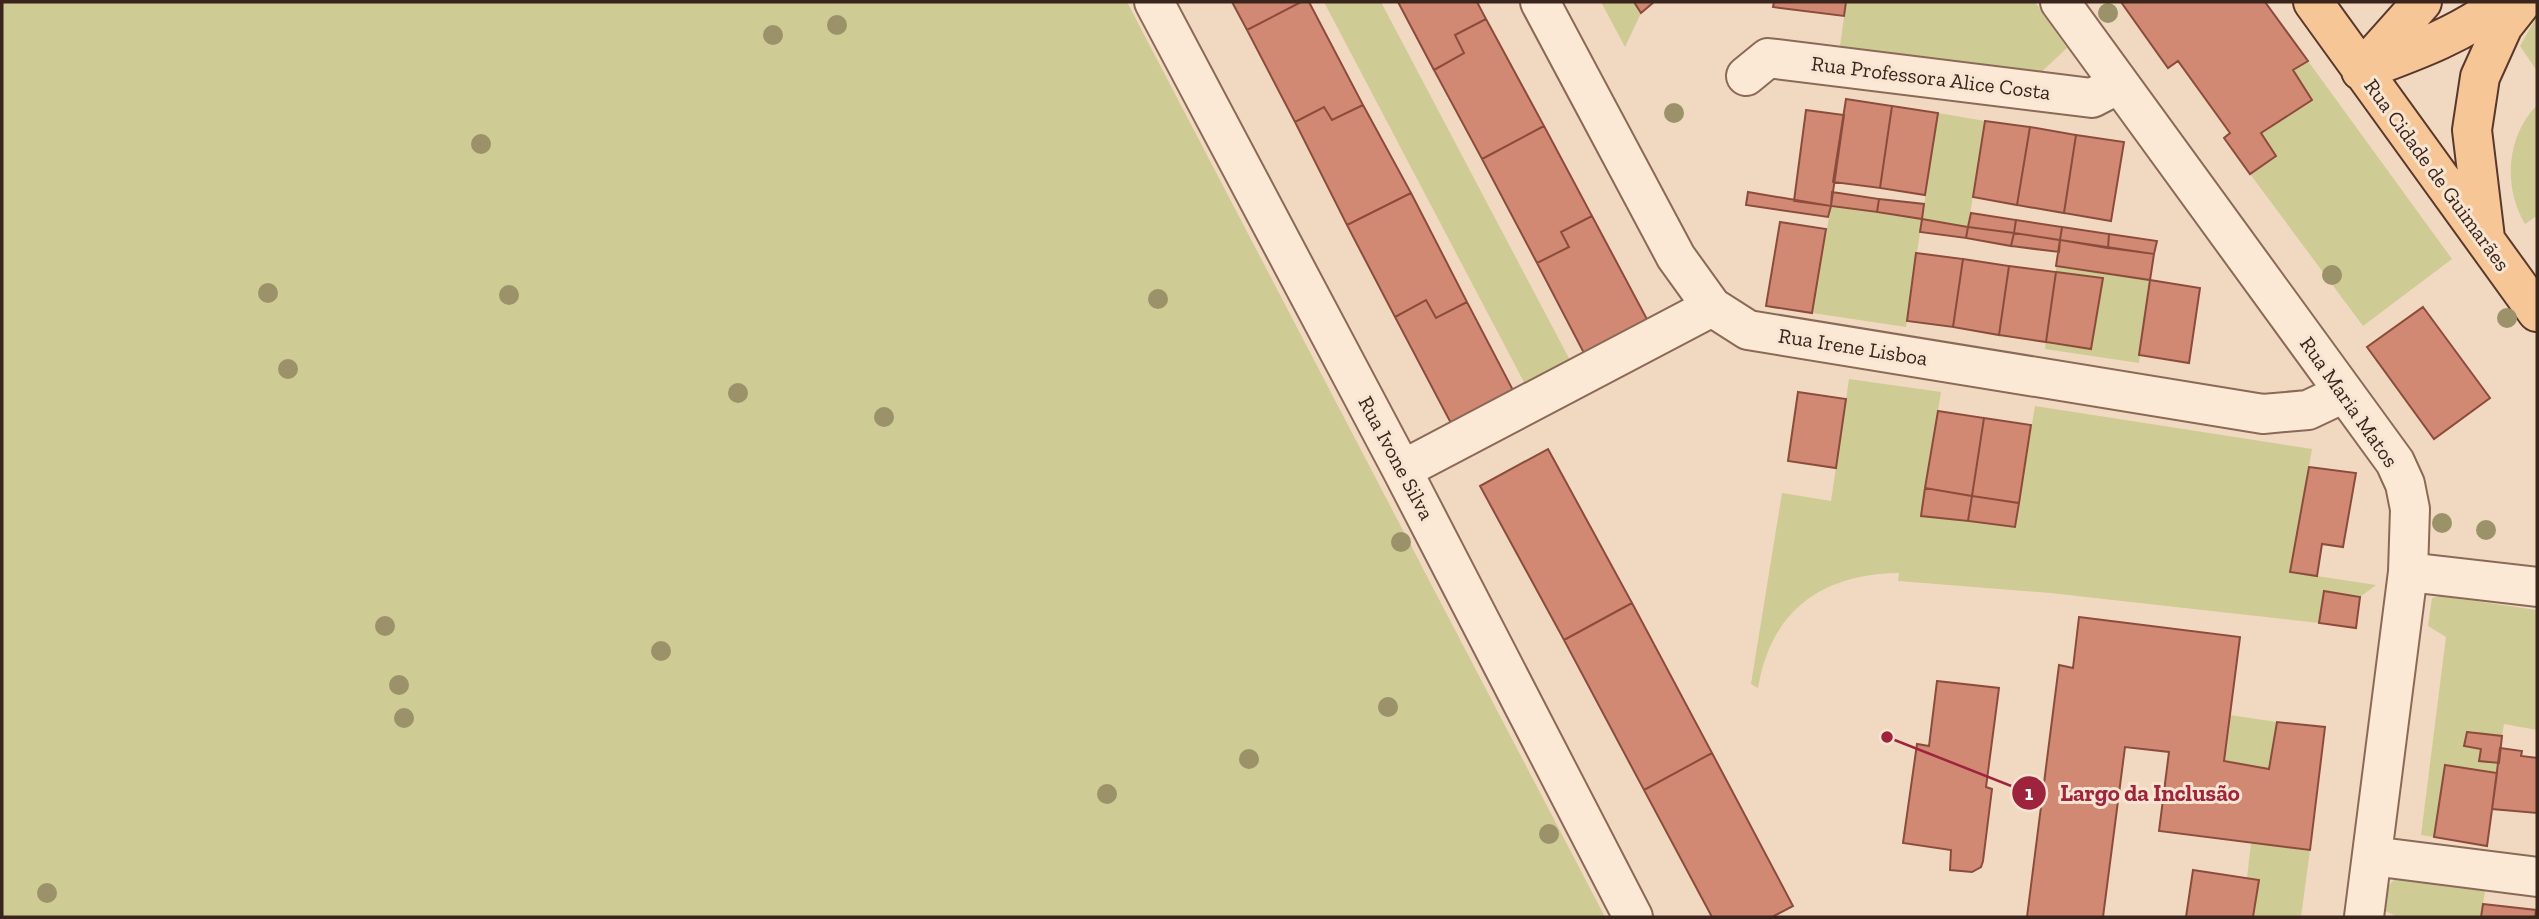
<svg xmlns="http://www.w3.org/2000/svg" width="2539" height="919" font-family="'Zilla Slab',serif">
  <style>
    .green { fill: #cfcb94 }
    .building { fill: #d18974; stroke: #8c4c3c; stroke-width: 2 }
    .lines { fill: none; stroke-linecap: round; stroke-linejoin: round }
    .minor-casing { stroke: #8b6957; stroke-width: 42 }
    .major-casing { stroke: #59382c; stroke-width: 42 }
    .minor { stroke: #fbe8d5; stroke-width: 38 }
    .major { stroke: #f6c696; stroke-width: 38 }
    .tree { fill: #9b926a }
    .labels { text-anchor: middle; stroke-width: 6; stroke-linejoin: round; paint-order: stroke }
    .street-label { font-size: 21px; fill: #3a251d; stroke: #f8e5d1 }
    .leader { fill: none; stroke: #9e233c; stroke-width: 2.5 }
    .callout-dot { fill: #9e233c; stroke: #f8e5d1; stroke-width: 2.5 }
    .mark-label { font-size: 21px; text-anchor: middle; font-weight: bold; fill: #fff }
    .callout-label { font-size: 23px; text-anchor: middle; font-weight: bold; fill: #9e233c; stroke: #f8e5d1; stroke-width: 6; stroke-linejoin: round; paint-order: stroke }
  </style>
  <rect width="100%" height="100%" fill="#f1d9c1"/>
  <path class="green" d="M 2,2 L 1127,2 L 1605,917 L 2,917 Z
    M 1324,2 L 1381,2 L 1572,364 L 1527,388 Z
    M 1601,2 L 1634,2 L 1641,13 L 1625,47 Z
    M 1846,2 L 2035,2 L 2067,48 L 2036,77 L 1840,47 Z
    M 2537,16 L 2537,71 L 2520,46 Z
    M 2308,61 L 2452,259 L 2363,326 L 2250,174 L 2276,156 L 2261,133 L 2293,70 Z
    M 2537,105 L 2537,216 L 2525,224 C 2503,187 2506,137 2537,105 Z
    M 1938,113 L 1985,121 L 1968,227 L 1922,219 L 1906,327 L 1812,313 L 1831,206 L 1922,219 Z
    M 2056,266 L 2150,280 L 2139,363 L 2045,349 L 2046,342 L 2091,349 L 2103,279 L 2056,272 Z
    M 1849,379 L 1941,392 L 1921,516 L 2015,527 L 2035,406 L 2312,449 L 2290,572 L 2376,585 L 2360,597 L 2324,592 L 2319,623 L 2050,593 L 1898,581 L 1899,573 C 1822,574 1771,610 1758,688 L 1751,684 L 1782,493 L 1831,501 Z
    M 2440,596 L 2537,610 L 2537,730 L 2504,724 L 2502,736 L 2467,732 L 2465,746 L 2481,749 L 2479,761 L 2499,763 L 2497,773 L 2445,766 L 2434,837 L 2421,835 L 2446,637 L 2428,626 L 2432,598 Z
    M 2230,715 L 2277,722 L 2269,769 L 2224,761 Z
    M 2251,843 L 2310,850 L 2301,917 L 2186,917 L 2193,870 L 2247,878 Z
    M 2395,879 L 2485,891 L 2481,917 L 2398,917 L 2385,911 L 2386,888 Z"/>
  <path class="building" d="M 1232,2 L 1301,2 L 1247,30 Z
    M 1301,2 L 1309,2 L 1363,105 L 1332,120 L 1324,107 L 1295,122 L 1247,30 Z
    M 1398,2 L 1477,2 L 1486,19 L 1455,35 L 1464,53 L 1434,70 Z
    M 1634,2 L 1654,2 L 1641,13 Z
    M 1774,2 L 1846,2 L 1844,16 L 1773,7 Z
    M 2121,2 L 2265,2 L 2308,61 L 2293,70 L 2312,100 L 2261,133 L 2276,156 L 2250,174 L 2224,138 L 2230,133 L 2178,61 L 2168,68 Z
    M 1486,19 L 1544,126 L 1482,159 L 1434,70 L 1464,53 L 1455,35 Z
    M 1846,99 L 1892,106 L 1880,188 L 1833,182 Z
    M 1363,105 L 1411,193 L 1347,225 L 1295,122 L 1324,107 L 1332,120 Z
    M 1892,106 L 1938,113 L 1925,195 L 1880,188 Z
    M 1806,110 L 1844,115 L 1831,206 L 1794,201 Z
    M 1985,121 L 2030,127 L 2017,205 L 1973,197 Z
    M 1544,126 L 1592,216 L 1561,232 L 1569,247 L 1537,263 L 1482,159 Z
    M 2030,127 L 2076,135 L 2064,213 L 2017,205 Z
    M 2076,135 L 2124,142 L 2111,221 L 2064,213 Z
    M 1748,192 L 1831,206 L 1828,217 L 1746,205 Z
    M 1832,192 L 1879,199 L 1877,212 L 1831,206 Z
    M 1411,193 L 1467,302 L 1436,318 L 1426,300 L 1395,317 L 1347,225 Z
    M 1879,199 L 1924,204 L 1922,219 L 1877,212 Z
    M 1971,213 L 2016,220 L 2014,233 L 1968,227 Z
    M 1592,216 L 1649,323 L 1586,357 L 1537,263 L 1569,247 L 1561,232 Z
    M 1922,219 L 1968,227 L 1966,238 L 1920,232 Z
    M 2016,220 L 2062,227 L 2060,240 L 2014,233 Z
    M 1780,222 L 1826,229 L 1812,313 L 1766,306 Z
    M 1968,227 L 2014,233 L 2011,246 L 1966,238 Z
    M 2062,227 L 2109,234 L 2108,248 L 2060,240 Z
    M 2014,233 L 2060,240 L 2059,252 L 2011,246 Z
    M 2109,234 L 2157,241 L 2154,254 L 2108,248 Z
    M 2060,240 L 2154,254 L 2150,280 L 2056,266 Z
    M 1916,253 L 1963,259 L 1953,327 L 1907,321 Z
    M 1963,259 L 2009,266 L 1999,335 L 1953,327 Z
    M 2009,266 L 2056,272 L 2046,342 L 1999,335 Z
    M 2056,272 L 2103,278 L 2091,349 L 2046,342 Z
    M 2150,280 L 2200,288 L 2189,363 L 2139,355 Z
    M 1426,300 L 1436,318 L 1467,302 L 1515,394 L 1453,427 L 1395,317 Z
    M 2423,307 L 2490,398 L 2434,439 L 2367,347 Z
    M 1798,392 L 1846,399 L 1836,468 L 1788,461 Z
    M 1938,411 L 1984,418 L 1972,496 L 1925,488 Z
    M 1984,418 L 2031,425 L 2019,503 L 1972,496 Z
    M 1548,449 L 1632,603 L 1564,640 L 1480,486 Z
    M 2309,467 L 2356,473 L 2343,547 L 2322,544 L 2317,576 L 2290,572 Z
    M 1925,488 L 1972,496 L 1968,521 L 1921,516 Z
    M 1972,496 L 2019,503 L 2015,527 L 1968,521 Z
    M 2324,591 L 2360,597 L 2356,628 L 2319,623 Z
    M 1632,603 L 1712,753 L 1644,790 L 1564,640 Z
    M 2079,617 L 2240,637 L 2224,761 L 2269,769 L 2277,722 L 2325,727 L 2310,850 L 2159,831 L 2169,752 L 2125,747 L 2103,917 L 2027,917 L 2059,665 L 2073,668 Z
    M 1937,681 L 1999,688 L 1986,787 L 1992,789 L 1983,861 L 1981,867 L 1972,872 L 1950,870 L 1951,850 L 1903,843 L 1917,744 L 1929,746 Z
    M 2467,732 L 2502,736 L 2499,763 L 2479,761 L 2481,749 L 2464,746 Z
    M 2500,748 L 2522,751 L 2521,756 L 2537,758 L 2537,813 L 2492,809 Z
    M 1712,753 L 1793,906 L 1772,917 L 1712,917 L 1644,790 Z
    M 2445,765 L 2497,773 L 2487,846 L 2434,837 Z
    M 2193,870 L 2259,880 L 2253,917 L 2186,917 Z
    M 2483,904 L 2536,910 L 2535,917 L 2481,917 Z"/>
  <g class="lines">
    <defs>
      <path id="minor" d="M 1154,2 L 1402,470 L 1633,917
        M 1540,2 L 1676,257 L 1712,307 L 1748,330 L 2263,414 L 2308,410 L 2344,393
        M 2060,2 L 2395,462 L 2405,484 L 2410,509 L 2408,572 L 2364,917
        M 1746,76 L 1768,58 L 2092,98 L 2119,84
        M 1402,470 L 1712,307
        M 2408,572 L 2537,587
        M 2372,856 L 2537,877"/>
      <path id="major" d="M 2313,2 L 2537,312
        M 2365,66 L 2422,2
        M 2361,71 C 2412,52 2461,35 2503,2
        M 2485,238 L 2472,130 L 2480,77 L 2503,26 L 2522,2"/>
    </defs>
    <use href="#minor" class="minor-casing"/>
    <use href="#major" class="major-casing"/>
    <use href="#minor" class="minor"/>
    <use href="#major" class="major"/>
  </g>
  <g class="tree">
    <circle cx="2108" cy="13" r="10"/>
    <circle cx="837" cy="25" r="10"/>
    <circle cx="773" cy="35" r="10"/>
    <circle cx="1674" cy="113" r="10"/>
    <circle cx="481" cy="144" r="10"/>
    <circle cx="2332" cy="275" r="10"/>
    <circle cx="268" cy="293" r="10"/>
    <circle cx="509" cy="295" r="10"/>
    <circle cx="1158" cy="299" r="10"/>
    <circle cx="2507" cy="318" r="10"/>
    <circle cx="288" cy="369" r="10"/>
    <circle cx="738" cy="393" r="10"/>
    <circle cx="884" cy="417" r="10"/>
    <circle cx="2442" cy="523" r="10"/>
    <circle cx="2486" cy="530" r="10"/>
    <circle cx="1401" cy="542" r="10"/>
    <circle cx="385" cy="626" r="10"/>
    <circle cx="661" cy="651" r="10"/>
    <circle cx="399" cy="685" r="10"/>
    <circle cx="1388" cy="707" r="10"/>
    <circle cx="404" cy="718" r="10"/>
    <circle cx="1249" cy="759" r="10"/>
    <circle cx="1107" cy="794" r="10"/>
    <circle cx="1549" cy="834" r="10"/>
    <circle cx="47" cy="893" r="10"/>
  </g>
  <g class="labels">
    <g class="street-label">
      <text transform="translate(1931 78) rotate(7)" y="7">Rua Professora Alice Costa</text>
      <text transform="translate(2437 175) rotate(54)" y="7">Rua Cidade de Guimarães</text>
      <text transform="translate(1853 347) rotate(9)" y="7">Rua Irene Lisboa</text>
      <text transform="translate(2349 402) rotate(55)" y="7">Rua Maria Matos</text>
      <text transform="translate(1396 458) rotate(62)" y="7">Rua Ivone Silva</text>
    </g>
  </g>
  <path class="leader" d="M1887 737L2029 793"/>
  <g class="callout-dot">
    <circle cx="1887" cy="737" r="7"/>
    <circle cx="2029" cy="793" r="18"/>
  </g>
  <g class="mark-label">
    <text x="2029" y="800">1</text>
  </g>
  <g class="callout-label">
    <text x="2150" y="801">Largo da Inclusão</text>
  </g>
  <rect width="2539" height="919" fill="none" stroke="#3a251d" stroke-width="7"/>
</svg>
